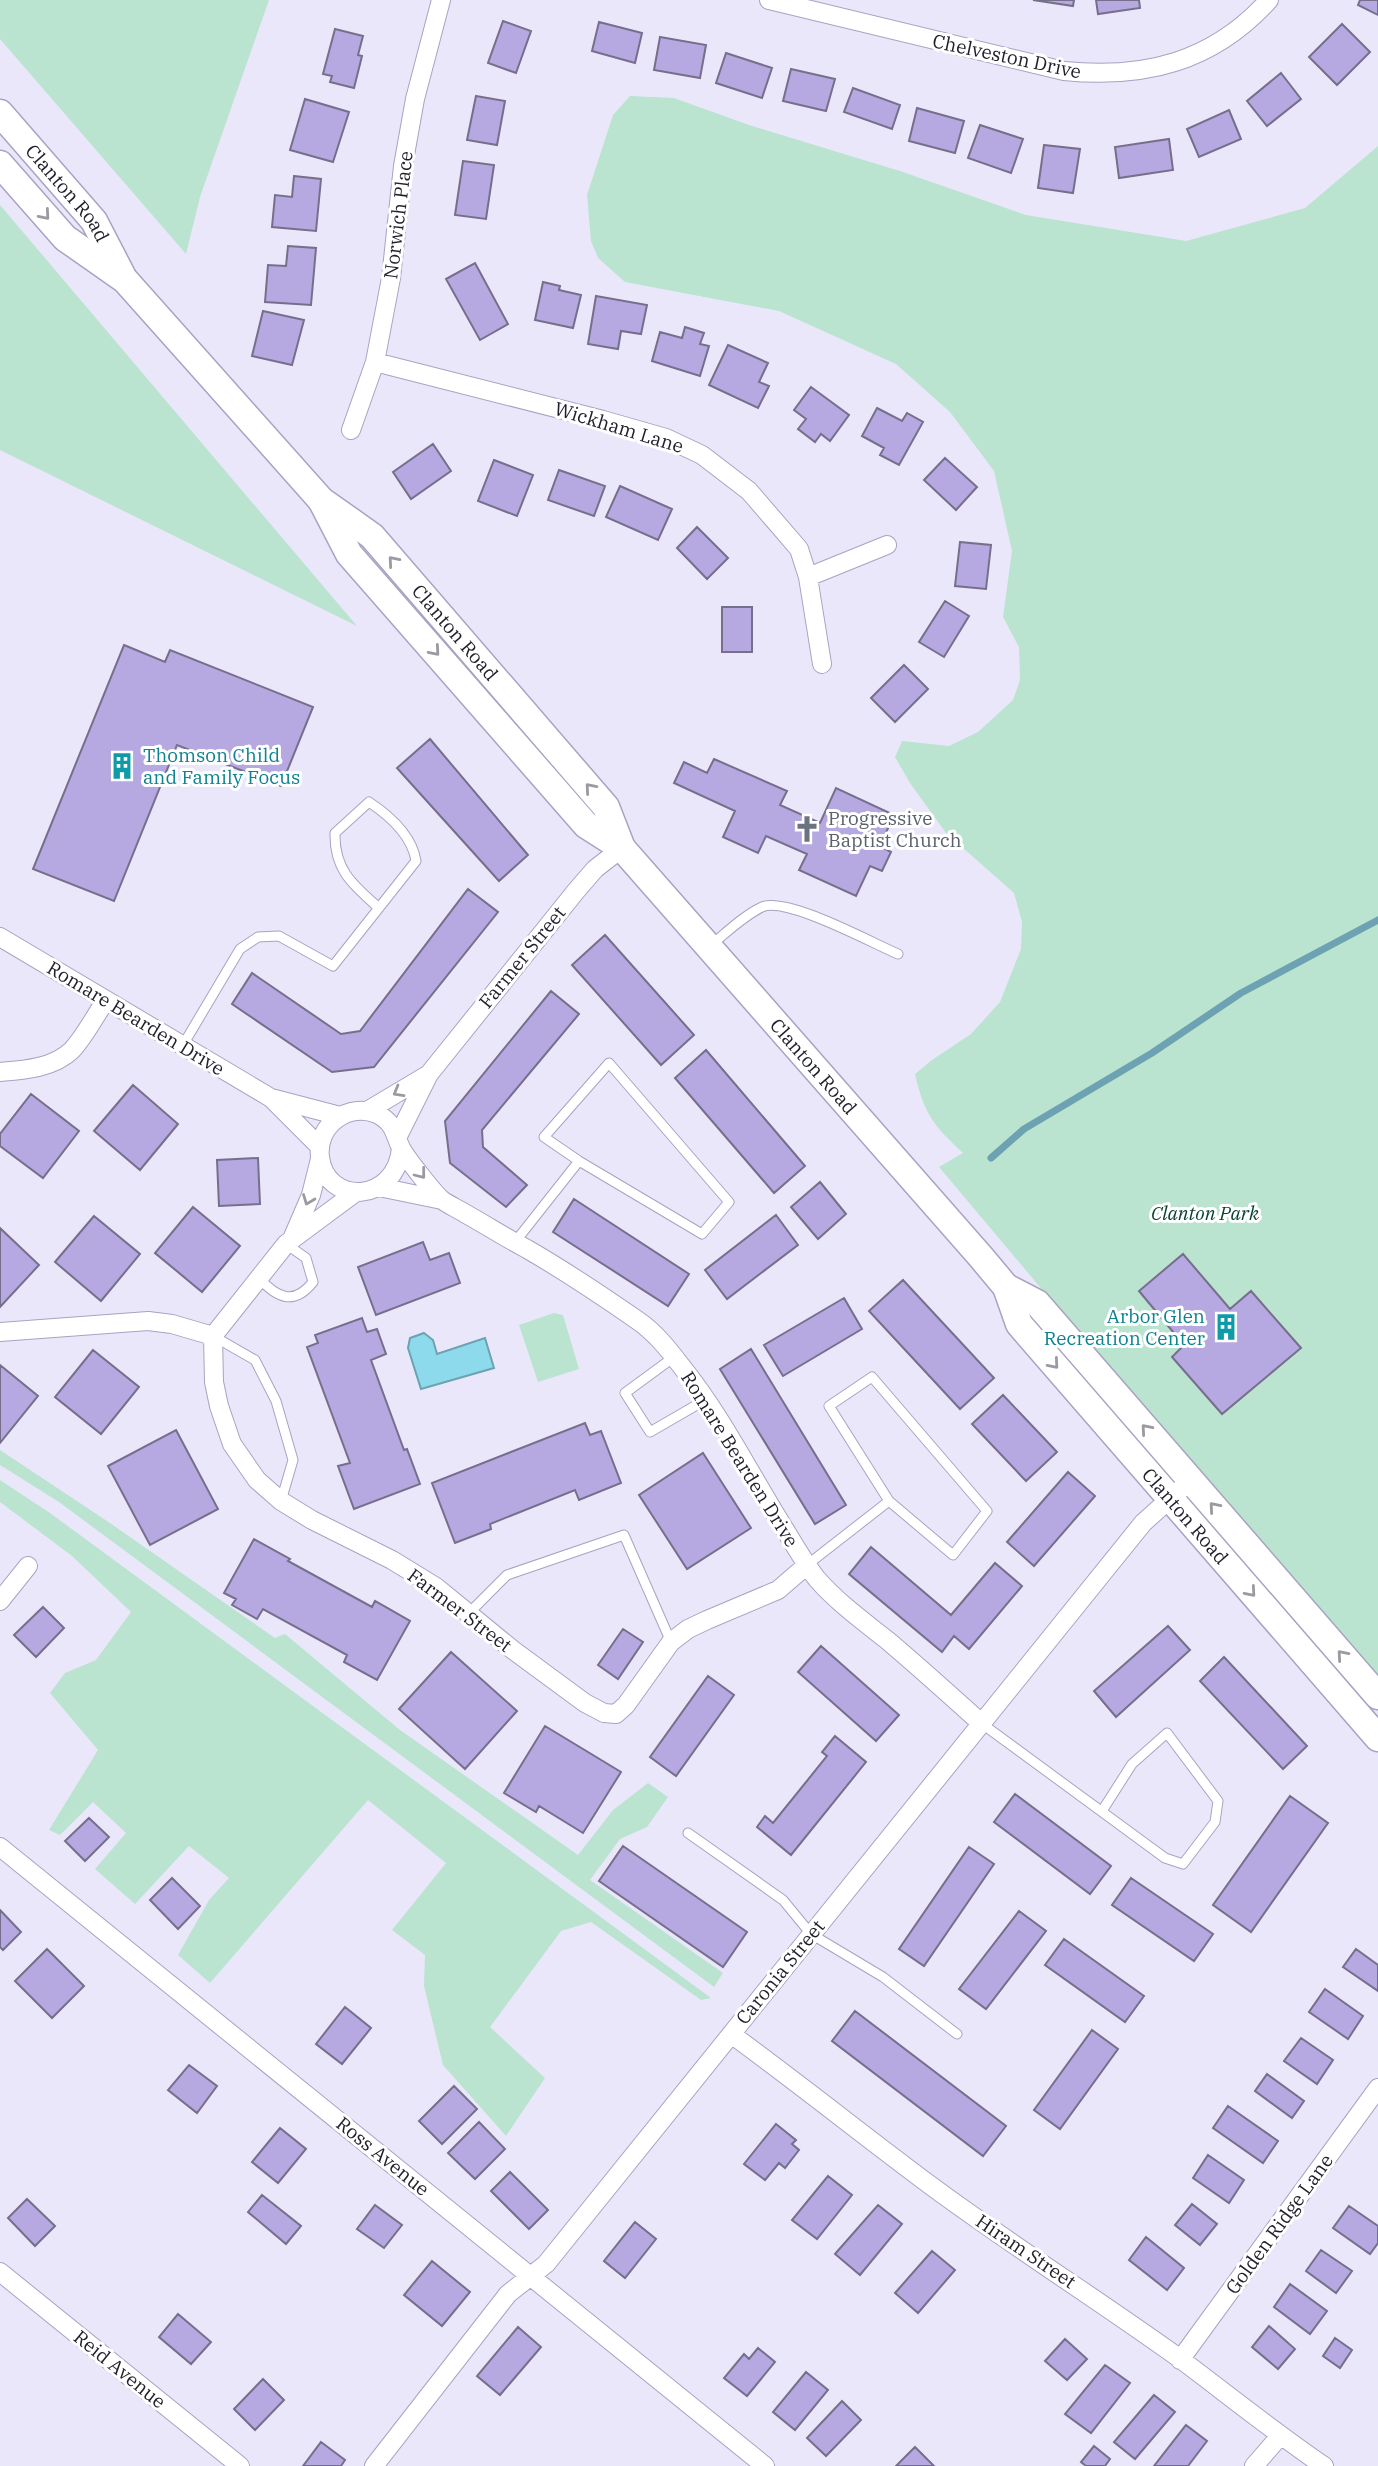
<svg xmlns="http://www.w3.org/2000/svg" width="1378" height="2466" font-family="'IBM Plex Serif',serif">
  <style>
    .green { fill: #bae3d0 }
    .water { fill: #8cdaeb; stroke: #6ca2b1; stroke-width: 2 }
    .lines { fill: none; stroke-linecap: round; stroke-linejoin: round }
    .stream { stroke: #6ca2b1; stroke-width: 7 }
    .building { fill: #b6a8e0; stroke: #766f8c; stroke-width: 2 }
    .service-casing { stroke: #a9a2c1; stroke-width: 11 }
    .minor-casing { stroke: #a9a2c1; stroke-width: 20 }
    .secondary-casing { stroke: #a9a2c1; stroke-width: 29 }
    .service { stroke: #fff; stroke-width: 9 }
    .minor { stroke: #fff; stroke-width: 18 }
    .secondary { stroke: #fff; stroke-width: 26 }
    .oneway { stroke: #9b9a9f }
    .labels { text-anchor: middle; stroke-width: 6; stroke-linejoin: round; paint-order: stroke }
    .street-label { font-size: 19px; fill: #211e29; stroke: #fff }
    .culture-label { font-size: 19px; fill: #0d838f; stroke: #fff; text-anchor: start }
    .worship-label { font-size: 19px; fill: #5b616d; stroke: #fff; text-anchor: start }
    .park-label { font-size: 19px; font-style: italic; fill: #053f2c; stroke: #fff }
  </style>
  <rect width="100%" height="100%" fill="#ebe7fb"/>
  <path class="green" d="M 0,0 L 269,0 L 200,197 L 186,254 L 0,39 Z
    M 630,96 L 674,98 L 749,125 L 900,171 L 1026,215 L 1186,241 L 1305,208 L 1378,146 L 1378,1675 L 1151,1419 L 939,1167 L 963,1153 C 934,1126 924,1114 915,1074 L 932,1060 L 971,1034 L 1000,1002 L 1021,949 L 1022,922 L 1014,893 L 946,833 L 910,783 L 895,757 L 902,741 L 949,746 L 978,732 L 1013,700 L 1020,680 L 1019,647 L 1003,617 L 1012,551 L 994,471 L 950,412 L 896,364 L 779,311 L 625,282 L 598,258 L 591,241 L 587,195 L 613,115 Z
    M 0,205 L 357,626 L 0,450 Z
    M 554,1313 L 563,1315 L 579,1369 L 538,1382 L 519,1325 Z
    M 0,1450 L 107,1521 L 275,1638 L 285,1634 L 400,1730 L 578,1855 L 613,1810 L 648,1783 L 668,1797 L 647,1827 L 620,1839 L 590,1880 L 723,1973 L 714,1987 L 59,1502 L 0,1465 Z
    M 0,1480 L 50,1513 L 711,1998 L 701,2000 L 591,1922 L 561,1931 L 490,2027 L 545,2078 L 506,2136 L 443,2065 L 424,1986 L 425,1955 L 392,1930 L 446,1863 L 368,1800 L 210,1983 L 178,1955 L 209,1900 L 229,1878 L 189,1846 L 135,1904 L 95,1869 L 126,1833 L 93,1802 L 60,1835 L 49,1830 L 98,1750 L 50,1693 L 65,1673 L 96,1660 L 131,1612 L 72,1556 L 0,1502 Z"/>
  <path class="water" d="M 424,1333 L 433,1340 L 437,1354 L 485,1338 L 494,1368 L 421,1389 L 408,1348 L 410,1338 Z"/>
  <g class="lines">
    <path class="stream" d="M 991,1158 L 1024,1129 L 1152,1053 L 1241,993 L 1378,920"/>
  </g>
  <path class="building" d="M 1033,0 L 1074,0 L 1073,6 Z
    M 1096,0 L 1139,0 L 1140,8 L 1098,14 Z
    M 1360,0 L 1378,0 L 1378,15 L 1358,5 Z
    M 503,21 L 531,31 L 516,73 L 488,63 Z
    M 599,22 L 642,33 L 635,63 L 592,51 Z
    M 1342,24 L 1370,52 L 1337,85 L 1309,57 Z
    M 335,29 L 363,36 L 358,55 L 362,56 L 354,88 L 330,82 L 332,76 L 323,74 Z
    M 660,37 L 706,45 L 700,78 L 654,70 Z
    M 726,53 L 772,68 L 762,98 L 716,83 Z
    M 791,69 L 835,79 L 826,111 L 783,101 Z
    M 1281,73 L 1301,99 L 1267,126 L 1247,101 Z
    M 853,88 L 900,105 L 892,129 L 844,112 Z
    M 476,96 L 505,101 L 497,145 L 467,140 Z
    M 305,99 L 349,112 L 333,162 L 290,150 Z
    M 917,108 L 964,121 L 955,153 L 909,141 Z
    M 1229,110 L 1241,139 L 1199,157 L 1187,129 Z
    M 980,125 L 1023,139 L 1011,173 L 968,158 Z
    M 1169,139 L 1173,170 L 1119,178 L 1115,147 Z
    M 1044,145 L 1080,149 L 1073,193 L 1038,188 Z
    M 463,161 L 494,165 L 486,219 L 455,215 Z
    M 294,176 L 321,179 L 316,231 L 272,227 L 275,195 L 292,197 Z
    M 288,246 L 316,248 L 311,305 L 265,302 L 268,265 L 286,266 Z
    M 475,263 L 508,324 L 480,340 L 446,279 Z
    M 543,282 L 560,286 L 559,290 L 581,295 L 573,328 L 535,320 Z
    M 596,296 L 647,305 L 641,334 L 621,331 L 618,349 L 588,344 Z
    M 263,311 L 304,320 L 292,365 L 252,356 Z
    M 685,327 L 704,333 L 700,344 L 709,346 L 700,376 L 652,361 L 660,332 L 682,338 Z
    M 728,345 L 768,363 L 759,382 L 769,386 L 758,408 L 709,385 Z
    M 811,387 L 849,415 L 830,441 L 821,434 L 815,442 L 798,429 L 806,419 L 794,410 Z
    M 877,408 L 902,421 L 907,413 L 923,422 L 899,465 L 880,455 L 884,448 L 862,436 Z
    M 433,444 L 451,471 L 411,499 L 393,472 Z
    M 945,458 L 977,487 L 956,510 L 924,480 Z
    M 494,460 L 533,475 L 517,516 L 478,501 Z
    M 559,470 L 605,486 L 594,516 L 548,500 Z
    M 620,486 L 672,509 L 658,540 L 606,517 Z
    M 697,527 L 728,558 L 707,579 L 677,548 Z
    M 960,542 L 991,545 L 986,589 L 955,586 Z
    M 945,601 L 969,616 L 944,657 L 919,642 Z
    M 722,607 L 752,607 L 752,652 L 722,652 Z
    M 124,645 L 165,662 L 170,650 L 313,707 L 281,786 L 177,745 L 114,901 L 33,869 Z
    M 904,665 L 928,689 L 895,722 L 871,698 Z
    M 430,739 L 528,855 L 499,881 L 397,768 Z
    M 714,759 L 787,791 L 780,805 L 820,823 L 836,788 L 894,815 L 880,846 L 891,852 L 882,871 L 870,866 L 856,896 L 799,870 L 807,854 L 766,836 L 758,853 L 723,837 L 735,811 L 674,783 L 684,762 L 707,773 Z
    M 468,889 L 498,912 L 374,1067 L 332,1072 L 232,1004 L 252,973 L 341,1034 L 360,1031 Z
    M 605,935 L 694,1035 L 661,1065 L 572,965 Z
    M 551,991 L 579,1014 L 482,1130 L 483,1147 L 527,1185 L 506,1207 L 450,1163 L 445,1121 Z
    M 706,1050 L 805,1166 L 774,1193 L 675,1078 Z
    M 133,1085 L 178,1124 L 140,1170 L 94,1131 Z
    M 31,1094 L 79,1131 L 43,1178 L 0,1146 L 0,1134 Z
    M 258,1158 L 260,1204 L 219,1206 L 217,1160 Z
    M 820,1182 L 846,1214 L 818,1239 L 791,1207 Z
    M 574,1199 L 689,1274 L 668,1306 L 553,1232 Z
    M 193,1207 L 240,1246 L 202,1292 L 155,1253 Z
    M 776,1215 L 798,1245 L 727,1299 L 705,1270 Z
    M 94,1216 L 140,1254 L 101,1301 L 55,1262 Z
    M 0,1228 L 39,1265 L 0,1307 Z
    M 423,1242 L 430,1260 L 449,1253 L 460,1283 L 376,1315 L 358,1267 Z
    M 1183,1254 L 1230,1309 L 1251,1291 L 1301,1348 L 1222,1414 L 1172,1357 L 1184,1345 L 1139,1291 Z
    M 903,1280 L 994,1378 L 960,1409 L 869,1311 Z
    M 844,1298 L 862,1329 L 783,1376 L 764,1345 Z
    M 362,1318 L 367,1332 L 377,1329 L 386,1354 L 371,1360 L 404,1450 L 407,1449 L 420,1484 L 354,1509 L 338,1466 L 350,1463 L 307,1347 L 318,1343 L 315,1335 Z
    M 751,1349 L 846,1505 L 815,1524 L 720,1369 Z
    M 93,1350 L 139,1387 L 101,1434 L 55,1397 Z
    M 0,1365 L 38,1396 L 0,1443 Z
    M 1003,1395 L 1057,1452 L 1026,1481 L 972,1424 Z
    M 585,1423 L 590,1435 L 601,1431 L 621,1483 L 579,1500 L 575,1490 L 490,1524 L 491,1529 L 455,1543 L 432,1483 Z
    M 176,1430 L 218,1509 L 150,1545 L 108,1466 Z
    M 703,1453 L 751,1528 L 687,1569 L 639,1495 Z
    M 1068,1472 L 1095,1496 L 1034,1566 L 1007,1542 Z
    M 254,1539 L 290,1559 L 288,1561 L 372,1607 L 375,1601 L 410,1621 L 377,1680 L 344,1662 L 347,1655 L 263,1609 L 257,1619 L 232,1605 L 236,1599 L 224,1593 Z
    M 871,1547 L 951,1615 L 995,1563 L 1022,1586 L 969,1649 L 954,1636 L 942,1652 L 849,1574 Z
    M 43,1607 L 64,1628 L 36,1657 L 14,1635 Z
    M 1168,1626 L 1190,1650 L 1116,1717 L 1094,1691 Z
    M 623,1629 L 643,1642 L 618,1679 L 598,1665 Z
    M 821,1646 L 899,1715 L 876,1741 L 798,1672 Z
    M 451,1652 L 517,1711 L 465,1769 L 399,1709 Z
    M 1224,1657 L 1307,1746 L 1283,1769 L 1200,1681 Z
    M 708,1676 L 734,1695 L 676,1776 L 650,1757 Z
    M 545,1726 L 621,1772 L 583,1833 L 539,1806 L 536,1812 L 504,1793 Z
    M 835,1736 L 866,1762 L 791,1855 L 757,1827 L 765,1816 L 773,1823 L 827,1756 L 822,1752 Z
    M 1015,1794 L 1111,1866 L 1090,1894 L 994,1822 Z
    M 1290,1796 L 1328,1823 L 1251,1932 L 1213,1905 Z
    M 89,1818 L 109,1837 L 85,1861 L 65,1841 Z
    M 623,1846 L 747,1932 L 723,1967 L 599,1881 Z
    M 969,1847 L 994,1864 L 924,1966 L 899,1949 Z
    M 172,1878 L 200,1906 L 178,1929 L 150,1900 Z
    M 1131,1878 L 1213,1934 L 1194,1961 L 1112,1905 Z
    M 0,1910 L 21,1932 L 3,1950 L 0,1947 Z
    M 1019,1911 L 1046,1931 L 986,2009 L 959,1989 Z
    M 1064,1939 L 1144,1996 L 1125,2022 L 1045,1965 Z
    M 47,1949 L 84,1986 L 52,2018 L 15,1981 Z
    M 1356,1949 L 1378,1965 L 1378,1991 L 1343,1967 Z
    M 1325,1989 L 1363,2016 L 1348,2039 L 1309,2012 Z
    M 345,2007 L 371,2028 L 342,2064 L 316,2044 Z
    M 855,2011 L 1006,2126 L 983,2156 L 832,2041 Z
    M 1092,2030 L 1118,2049 L 1060,2129 L 1034,2110 Z
    M 1301,2038 L 1333,2060 L 1317,2084 L 1284,2061 Z
    M 189,2065 L 217,2086 L 197,2113 L 168,2090 Z
    M 1267,2074 L 1304,2101 L 1292,2118 L 1255,2091 Z
    M 454,2086 L 477,2109 L 442,2144 L 419,2121 Z
    M 1228,2106 L 1278,2141 L 1263,2163 L 1213,2128 Z
    M 479,2122 L 505,2149 L 475,2179 L 448,2153 Z
    M 776,2124 L 796,2140 L 792,2144 L 799,2150 L 785,2168 L 779,2163 L 765,2180 L 744,2164 Z
    M 280,2128 L 306,2149 L 278,2183 L 252,2162 Z
    M 1208,2155 L 1244,2180 L 1229,2203 L 1193,2178 Z
    M 510,2172 L 548,2210 L 529,2229 L 491,2191 Z
    M 828,2176 L 852,2195 L 817,2239 L 792,2220 Z
    M 262,2195 L 301,2226 L 286,2244 L 248,2212 Z
    M 27,2199 L 55,2226 L 35,2246 L 8,2218 Z
    M 1192,2204 L 1217,2224 L 1200,2245 L 1175,2225 Z
    M 375,2205 L 402,2225 L 384,2248 L 357,2229 Z
    M 878,2205 L 902,2224 L 860,2275 L 835,2254 Z
    M 1349,2206 L 1378,2226 L 1378,2243 L 1370,2254 L 1333,2228 Z
    M 635,2222 L 656,2239 L 625,2278 L 604,2261 Z
    M 1146,2237 L 1184,2268 L 1167,2290 L 1129,2260 Z
    M 1321,2250 L 1352,2271 L 1336,2293 L 1306,2271 Z
    M 932,2251 L 955,2270 L 918,2313 L 895,2293 Z
    M 432,2261 L 470,2292 L 442,2326 L 404,2295 Z
    M 1290,2284 L 1327,2311 L 1310,2334 L 1274,2307 Z
    M 178,2314 L 211,2342 L 191,2364 L 159,2337 Z
    M 1269,2326 L 1295,2349 L 1278,2369 L 1252,2347 Z
    M 518,2327 L 541,2347 L 500,2395 L 477,2376 Z
    M 1335,2338 L 1352,2350 L 1340,2368 L 1323,2356 Z
    M 1065,2339 L 1087,2359 L 1067,2380 L 1045,2361 Z
    M 758,2348 L 775,2362 L 747,2396 L 724,2378 L 744,2354 L 749,2359 Z
    M 1105,2365 L 1130,2383 L 1091,2433 L 1065,2414 Z
    M 806,2372 L 828,2390 L 795,2430 L 773,2412 Z
    M 263,2379 L 284,2400 L 255,2430 L 234,2409 Z
    M 1154,2395 L 1175,2412 L 1135,2459 L 1114,2442 Z
    M 842,2401 L 861,2420 L 826,2456 L 807,2438 Z
    M 1186,2425 L 1207,2441 L 1188,2466 L 1154,2466 Z
    M 321,2442 L 345,2460 L 341,2466 L 303,2466 Z
    M 1094,2446 L 1110,2459 L 1105,2466 L 1086,2466 L 1081,2462 Z
    M 915,2447 L 934,2466 L 896,2466 Z"/>
  <g class="lines">
    <defs>
      <path id="service" d="M 710,946 C 726,933 743,916 762,907 C 786,896 872,943 898,954
        M 183,1045 L 240,949 L 258,937 L 279,936 L 333,966 L 416,861 C 412,835 390,816 369,802 L 335,833 C 334,870 353,885 379,908
        M 609,1063 L 729,1202 L 702,1234 L 579,1161 L 544,1137 Z
        M 515,1242 L 579,1161
        M 259,1278 C 277,1298 294,1306 313,1282 L 306,1258 L 286,1244
        M 213,1336 L 255,1360 L 276,1401 L 293,1460 L 281,1501
        M 674,1357 L 625,1393 L 650,1432 L 707,1399
        M 872,1377 L 987,1511 L 953,1555 L 889,1501 L 829,1406 Z
        M 807,1565 L 889,1501
        M 469,1613 L 507,1575 L 624,1535 L 671,1642
        M 981,1723 L 1165,1858 L 1183,1864 L 1215,1822 L 1218,1801 L 1167,1733 L 1132,1764 L 1102,1811
        M 688,1833 L 783,1900 L 811,1934 L 883,1977 L 957,2034"/>
      <path id="minor" d="M 769,0 L 1064,71 C 1145,79 1213,62 1269,0
        M 375,362 L 603,420 L 666,438 L 702,455 L 749,491 L 799,549 L 808,577 L 822,664
        M 351,430 L 375,362 L 391,278 L 403,166 L 415,99 L 441,0
        M 808,577 L 887,545
        M 0,937 L 271,1098 L 320,1147
        M 0,1072 C 24,1070 54,1068 72,1050 C 85,1036 95,1016 106,1000
        M 271,1098 L 340,1116
        M 367,1111 L 429,1074
        M 398,1136 L 429,1074 L 576,891 L 595,869 L 622,848
        M 401,1148 C 396,1204 326,1206 320,1157 C 316,1125 349,1102 377,1114 C 395,1123 394,1134 401,1148 C 407,1159 433,1192 442,1200 C 449,1205 458,1209 466,1214 C 486,1225 506,1238 527,1249 C 565,1271 601,1295 637,1320 C 655,1332 669,1350 682,1367 C 723,1418 752,1478 787,1533 C 797,1549 806,1565 817,1579 C 837,1602 863,1621 887,1640 C 919,1667 950,1695 981,1723
        M 379,1187 L 442,1200
        M 356,1192 L 286,1244 L 213,1336 L 214,1382 L 219,1406 L 232,1444 L 257,1480 L 281,1501 L 312,1520 L 392,1560 L 436,1587 L 513,1650 L 585,1703 L 604,1713 L 616,1714 L 626,1705 L 671,1642 L 688,1629 L 707,1620 L 778,1590 L 807,1565
        M 292,1239 L 311,1195 L 320,1159
        M 0,1332 L 148,1321 L 172,1324 L 213,1336
        M 0,1601 L 28,1566
        M 0,1847 L 765,2466
        M 731,2034 C 798,2083 863,2135 930,2185 C 1011,2245 1097,2299 1179,2358 C 1227,2394 1274,2432 1324,2466
        M 0,2272 L 240,2466
        M 1180,2360 L 1378,2088
        M 374,2466 L 508,2294 L 546,2264 L 1143,1523 L 1191,1480
        M 1254,2466 L 1280,2436"/>
      <g id="secondary">
        <path id="s1" d="M 0,113 L 94,221 L 122,275"/>
        <path id="s2" d="M 0,164 L 65,238 L 125,280 L 321,500 L 372,536 L 606,807 L 622,848"/>
        <path id="s3" d="M 321,500 L 349,554 L 586,825 L 622,848 L 981,1257 L 1006,1287 L 1019,1324 L 1378,1738"/>
        <path d="M 1006,1287 L 1037,1303 L 1378,1696"/>
      </g>
    </defs>
    <use href="#service" class="service-casing"/>
    <use href="#minor" class="minor-casing"/>
    <use href="#secondary" class="secondary-casing"/>
    <use href="#service" class="service"/>
    <use href="#minor" class="minor"/>
    <use href="#secondary" class="secondary"/>
  </g>
  <defs><path id="oneway-chevron" d="M-2-3.5L2.5 0L-2 3.5" fill="none" stroke-width="1.6" stroke-linecap="round" stroke-linejoin="round" transform="scale(1.75)"/></defs>
  <g class="oneway">
    <use href="#oneway-chevron" transform="translate(45 215) rotate(49)"/>
    <use href="#oneway-chevron" transform="translate(393 561) rotate(-131)"/>
    <use href="#oneway-chevron" transform="translate(435 651) rotate(49)"/>
    <use href="#oneway-chevron" transform="translate(590 788) rotate(-131)"/>
    <use href="#oneway-chevron" transform="translate(398 1092) rotate(150)"/>
    <use href="#oneway-chevron" transform="translate(421 1174) rotate(52)"/>
    <use href="#oneway-chevron" transform="translate(308 1200) rotate(111)"/>
    <use href="#oneway-chevron" transform="translate(1054 1364) rotate(49)"/>
    <use href="#oneway-chevron" transform="translate(1146 1429) rotate(-131)"/>
    <use href="#oneway-chevron" transform="translate(1214 1507) rotate(-131)"/>
    <use href="#oneway-chevron" transform="translate(1251 1592) rotate(49)"/>
    <use href="#oneway-chevron" transform="translate(1342 1655) rotate(-131)"/>
  </g>
  <defs>
    <symbol id="building-bare" viewBox="-9 -9 18 18"><path d="M-4-6H4V6H1V3H-1V6H-4ZM-2.5-4.3h1.7v1.8h-1.7ZM.8-4.3h1.7v1.8H.8ZM-2.5-1h1.7V.8h-1.7ZM.8-1h1.7V.8H.8Z" fill="#0f9aa8" stroke="#fff" stroke-width="2.5" paint-order="stroke"/></symbol>
    <symbol id="church-bare" viewBox="-9 -9 18 18"><path d="M-1.2-6h2.4v3.5h3.3v2.4h-3.3V6h-2.4V-.1h-3.3v-2.4h3.3Z" fill="#6b7280" stroke="#fff" stroke-width="2.5" paint-order="stroke"/></symbol>
  </defs>
  <g fill-rule="evenodd">
    <use href="#building-bare" x="103" y="747" width="38" height="38"/>
    <use href="#church-bare" x="788" y="810" width="38" height="38"/>
    <use href="#building-bare" x="1207" y="1308" width="38" height="38"/>
  </g>
  <g class="labels">
    <g class="street-label">
      <text transform="translate(1007 56) rotate(12)" y="7">Chelveston Drive</text>
      <text dy="7" stroke="none"><textPath href="#s1" startOffset="105">Clanton Road</textPath></text>
      <text transform="translate(398 215) rotate(-83)" y="7">Norwich Place</text>
      <text transform="translate(619 427) rotate(17)" y="7">Wickham Lane</text>
      <text dy="7" stroke="none"><textPath href="#s2" startOffset="656">Clanton Road</textPath></text>
      <text transform="translate(522 957) rotate(-51)" y="7">Farmer Street</text>
      <text transform="translate(136 1018) rotate(31)" y="7">Romare Bearden Drive</text>
      <text dy="7" stroke="none"><textPath href="#s3" startOffset="754">Clanton Road</textPath></text>
      <text transform="translate(740 1459) rotate(58)" y="7">Romare Bearden Drive</text>
      <text dy="7" stroke="none"><textPath href="#s3" startOffset="1340">Clanton Road</textPath></text>
      <text transform="translate(460 1610) rotate(37)" y="7">Farmer Street</text>
      <text transform="translate(780 1972) rotate(-51)" y="7">Caronia Street</text>
      <text transform="translate(383 2156) rotate(39)" y="7">Ross Avenue</text>
      <text transform="translate(1279 2224) rotate(-54)" y="7">Golden Ridge Lane</text>
      <text transform="translate(1026 2251) rotate(34)" y="7">Hiram Street</text>
      <text transform="translate(120 2369) rotate(39)" y="7">Reid Avenue</text>
    </g>
    <g class="culture-label">
      <text x="143" y="762">Thomson Child<tspan x="143" dy="22">and Family Focus</tspan></text>
      <text x="1205" y="1323" text-anchor="end">Arbor Glen<tspan x="1205" dy="22">Recreation Center</tspan></text>
    </g>
    <g class="worship-label">
      <text x="828" y="825">Progressive<tspan x="828" dy="22">Baptist Church</tspan></text>
    </g>
    <g class="park-label">
      <text x="1205" y="1220">Clanton Park</text>
    </g>
  </g>
</svg>
